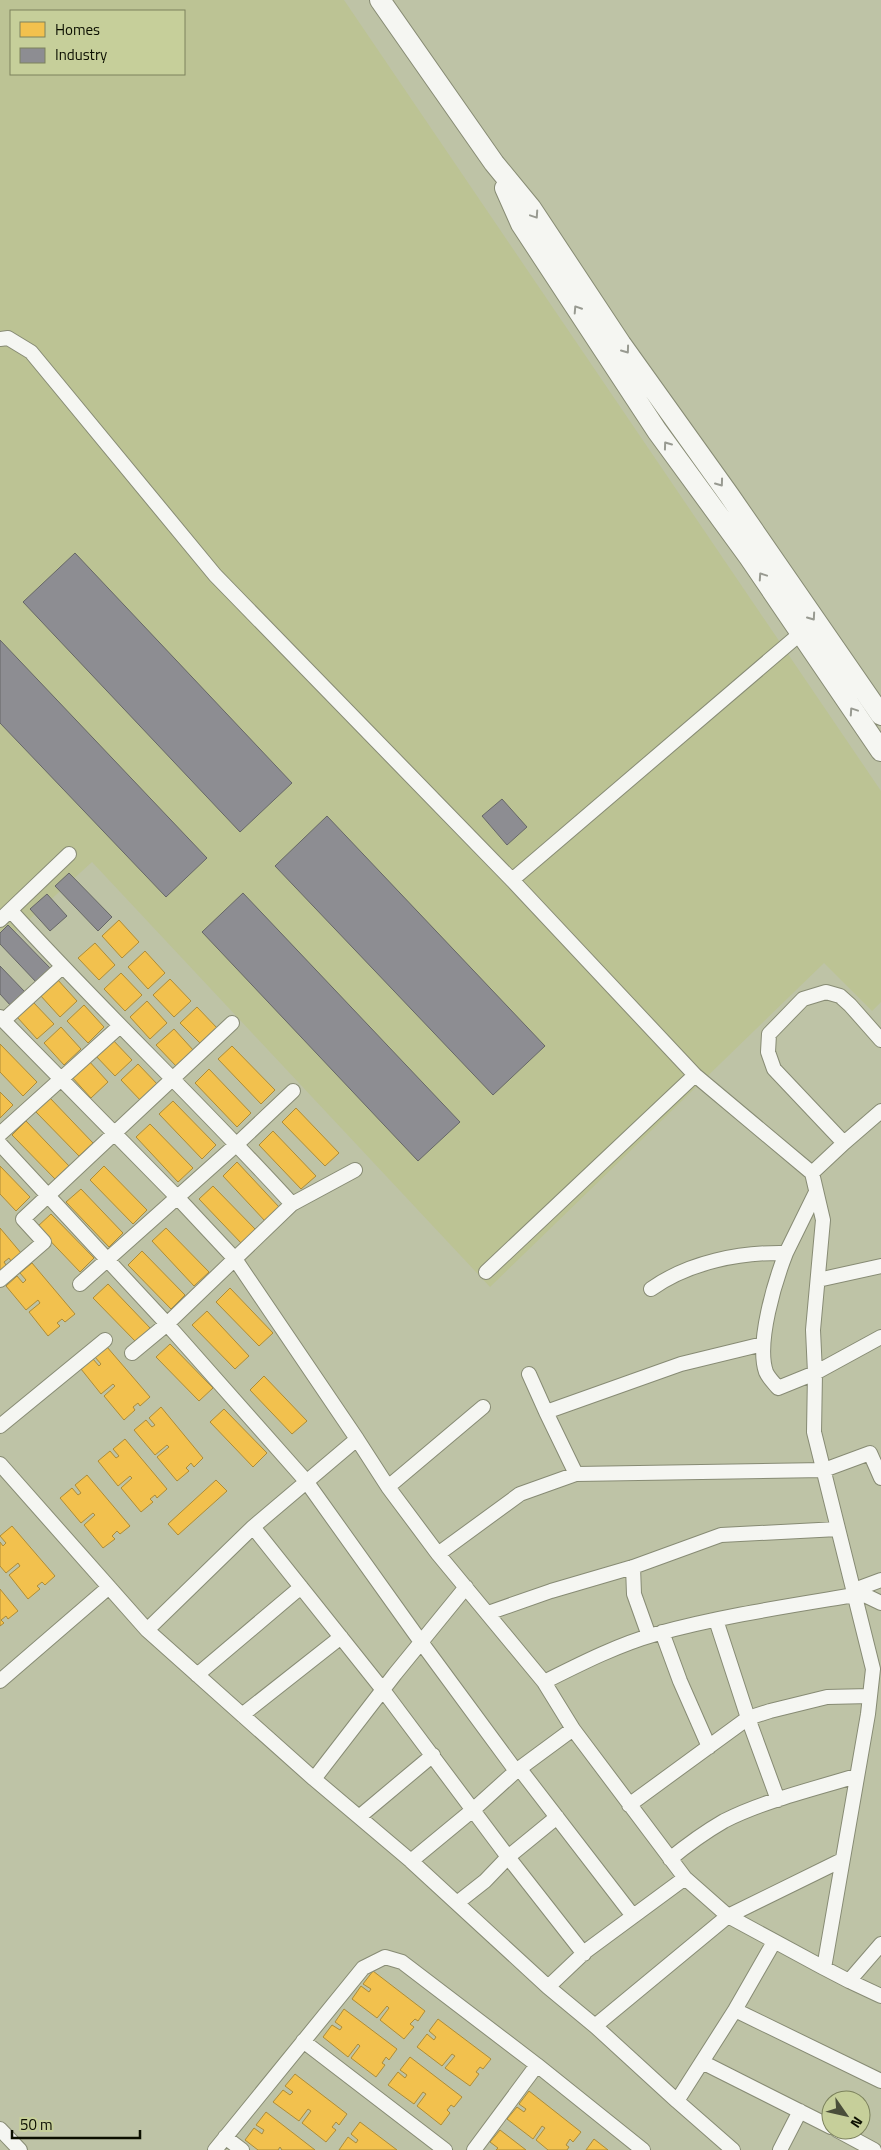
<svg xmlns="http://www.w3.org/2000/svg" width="881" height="2150" font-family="'Titillium Web',sans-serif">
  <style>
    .built { fill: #bcc394; fill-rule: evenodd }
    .homes { fill: #f2c14e; stroke: #ad8c37 }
    .industry { fill: #8d8d92; stroke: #666766 }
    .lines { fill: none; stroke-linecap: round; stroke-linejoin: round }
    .street-casing { stroke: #878b74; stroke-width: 16 }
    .secondary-casing { stroke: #878b74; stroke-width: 22 }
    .street { stroke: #f5f6f2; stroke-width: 14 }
    .secondary { stroke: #f5f6f2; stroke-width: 20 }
    .oneway { stroke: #989a91 }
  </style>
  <rect width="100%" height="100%" fill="#bec3a6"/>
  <path class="built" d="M 0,0 L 344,0 L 881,791 L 881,1002 L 872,1011 L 824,963 L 490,1287 L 92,862 L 0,946 ZM 11,11 L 184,11 L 184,74 L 11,74 Z"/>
  <path class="homes" d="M 119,920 L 139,942 L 122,958 L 102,936 Z
    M 95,943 L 115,965 L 99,980 L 78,958 Z
    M 145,951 L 165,973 L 148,989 L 128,967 Z
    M 121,973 L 142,995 L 125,1011 L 104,989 Z
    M 57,979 L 77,1001 L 60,1017 L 40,995 Z
    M 170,979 L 191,1001 L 174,1017 L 153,995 Z
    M 147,1001 L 167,1023 L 150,1039 L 130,1017 Z
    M 33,1002 L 54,1024 L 37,1039 L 17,1017 Z
    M 84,1005 L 104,1027 L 88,1043 L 67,1021 Z
    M 197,1007 L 218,1029 L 201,1044 L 180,1023 Z
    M 61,1027 L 81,1049 L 64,1065 L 44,1043 Z
    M 174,1029 L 194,1051 L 177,1067 L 156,1045 Z
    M 111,1038 L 132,1060 L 115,1076 L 94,1054 Z
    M 0,1044 L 37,1082 L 23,1096 L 0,1072 Z
    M 232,1046 L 275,1090 L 261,1104 L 218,1059 Z
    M 88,1060 L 108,1082 L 91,1098 L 71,1076 Z
    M 138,1064 L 159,1086 L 142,1102 L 121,1080 Z
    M 209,1069 L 251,1113 L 237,1127 L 195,1083 Z
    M 0,1092 L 13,1105 L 0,1118 Z
    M 50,1098 L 93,1143 L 79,1156 L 36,1112 Z
    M 173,1101 L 216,1145 L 202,1159 L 159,1114 Z
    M 296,1108 L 339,1153 L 325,1166 L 282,1122 Z
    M 26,1121 L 69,1166 L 55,1179 L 12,1135 Z
    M 150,1124 L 193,1168 L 178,1182 L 136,1137 Z
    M 273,1131 L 316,1176 L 301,1189 L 259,1145 Z
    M 237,1162 L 279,1207 L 265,1221 L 223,1176 Z
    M 0,1166 L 30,1197 L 16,1211 L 0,1194 Z
    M 104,1166 L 147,1210 L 133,1224 L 90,1180 Z
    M 213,1186 L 256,1230 L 242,1244 L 199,1199 Z
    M 81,1189 L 123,1233 L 109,1247 L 66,1202 Z
    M 51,1214 L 94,1258 L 80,1272 L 37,1227 Z
    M 0,1228 L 21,1253 L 11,1261 L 9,1258 L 4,1262 L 6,1265 L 0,1271 Z
    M 166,1228 L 209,1272 L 194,1286 L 152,1241 Z
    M 142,1251 L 185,1295 L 171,1309 L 128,1265 Z
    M 32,1263 L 75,1314 L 65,1322 L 62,1319 L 57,1323 L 60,1326 L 48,1336 L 29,1312 L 40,1303 L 38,1300 L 26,1310 L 6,1286 L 17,1276 L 23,1283 L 26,1280 L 20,1273 Z
    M 108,1284 L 150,1328 L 136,1342 L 93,1298 Z
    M 230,1288 L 273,1333 L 259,1346 L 216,1302 Z
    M 207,1311 L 249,1356 L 235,1369 L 192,1325 Z
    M 170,1344 L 213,1388 L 199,1401 L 156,1357 Z
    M 107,1347 L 150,1397 L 140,1406 L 138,1403 L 133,1407 L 135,1410 L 124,1420 L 104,1396 L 115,1386 L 113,1384 L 101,1394 L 81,1369 L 93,1359 L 99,1366 L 101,1364 L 95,1357 Z
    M 264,1376 L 307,1421 L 292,1434 L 250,1390 Z
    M 161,1407 L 203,1458 L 194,1467 L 191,1463 L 186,1468 L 189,1471 L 177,1481 L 157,1457 L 169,1447 L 167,1445 L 155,1455 L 134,1430 L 146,1420 L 152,1427 L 155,1425 L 149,1418 Z
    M 224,1409 L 267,1453 L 253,1467 L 210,1422 Z
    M 125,1439 L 167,1489 L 157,1498 L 155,1495 L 150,1499 L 153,1502 L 141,1512 L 121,1488 L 132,1478 L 130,1476 L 118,1486 L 98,1461 L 110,1451 L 116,1458 L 119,1456 L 113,1449 Z
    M 87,1475 L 130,1526 L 120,1534 L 117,1531 L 112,1536 L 115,1539 L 103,1548 L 84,1525 L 95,1515 L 93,1513 L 81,1523 L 60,1498 L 72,1488 L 78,1495 L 81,1493 L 75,1485 Z
    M 216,1480 L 227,1491 L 178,1535 L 168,1524 Z
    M 12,1526 L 55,1576 L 45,1585 L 42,1582 L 37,1586 L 40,1589 L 28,1599 L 9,1575 L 20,1566 L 18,1563 L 6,1573 L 0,1566 L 0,1542 L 3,1546 L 6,1543 L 0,1536 Z
    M 0,1589 L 18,1611 L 8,1619 L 6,1616 L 1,1620 L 4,1623 L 0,1626 Z
    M 373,1971 L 425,2011 L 418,2021 L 415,2019 L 410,2024 L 414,2027 L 404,2039 L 380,2020 L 389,2008 L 387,2006 L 377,2018 L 352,1999 L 361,1986 L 369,1992 L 371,1989 L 363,1984 Z
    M 344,2009 L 397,2049 L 389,2060 L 386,2057 L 382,2063 L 385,2065 L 376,2077 L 351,2058 L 360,2046 L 358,2044 L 348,2057 L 323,2037 L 332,2025 L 340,2030 L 342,2027 L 335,2022 Z
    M 438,2019 L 491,2059 L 483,2069 L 480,2067 L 476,2072 L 479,2074 L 470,2086 L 445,2068 L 455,2056 L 452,2054 L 442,2066 L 417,2047 L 427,2034 L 434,2040 L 436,2037 L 429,2031 Z
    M 410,2057 L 462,2097 L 454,2107 L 451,2105 L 447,2110 L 450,2113 L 441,2125 L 417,2106 L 426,2094 L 423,2092 L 414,2104 L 388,2085 L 398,2072 L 405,2078 L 407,2075 L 400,2070 Z
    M 295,2074 L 347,2114 L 339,2125 L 336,2122 L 332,2127 L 336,2130 L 326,2142 L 302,2123 L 311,2111 L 308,2109 L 299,2121 L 273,2102 L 283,2090 L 290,2095 L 293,2092 L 285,2086 Z
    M 529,2091 L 581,2132 L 573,2142 L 570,2139 L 566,2145 L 569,2147 L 567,2150 L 548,2150 L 536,2140 L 545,2128 L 542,2126 L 533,2139 L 507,2119 L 517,2107 L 524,2112 L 526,2109 L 519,2104 Z
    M 266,2112 L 315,2150 L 282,2150 L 280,2147 L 278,2150 L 258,2150 L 245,2140 L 254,2128 L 262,2134 L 264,2130 L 256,2125 Z
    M 360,2122 L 397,2150 L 339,2150 L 348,2137 L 356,2143 L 358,2140 L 351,2134 Z
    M 500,2130 L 526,2150 L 496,2150 L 498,2148 L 490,2142 Z
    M 594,2139 L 608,2150 L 586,2150 Z"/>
  <path class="industry" d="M 75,553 L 292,783 L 240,832 L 23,602 Z
    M 0,640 L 207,858 L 166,897 L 0,723 Z
    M 502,799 L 527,827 L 507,845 L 482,816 Z
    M 327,816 L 545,1046 L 493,1095 L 275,866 Z
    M 69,873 L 112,917 L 98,931 L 55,886 Z
    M 243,893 L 460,1122 L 418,1161 L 202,932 Z
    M 47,894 L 67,916 L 50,931 L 30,909 Z
    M 8,925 L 51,969 L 37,983 L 0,944 L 0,933 Z
    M 0,966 L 25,992 L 11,1006 L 0,994 Z"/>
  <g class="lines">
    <defs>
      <path id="street" d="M 0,339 L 8,338 L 31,352 L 215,575 L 512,880 L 695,1075 L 812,1173
        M 512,880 L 801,633
        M 11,911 C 102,1011 201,1104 292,1204
        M 0,920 L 69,854
        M 0,1017 L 177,1197 L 235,1259 L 357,1439
        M 3,1021 L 62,967
        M 881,1040 L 850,1005 L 840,996 L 826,992 L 803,999 L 769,1034 L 768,1052 L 774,1069 L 844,1143 L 881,1111
        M 0,1134 L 120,1026
        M 844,1143 L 812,1173 L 823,1220 L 813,1330 L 815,1373 L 814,1432 L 873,1669 L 868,1714 L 824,1968 L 849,1981 L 881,1944
        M 0,1144 L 167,1324 L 306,1481 L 421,1642 L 516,1771 L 474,1809 L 411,1861 L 314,1779
        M 786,1253 C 775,1281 756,1343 766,1372 C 768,1377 774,1383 778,1388 L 815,1373 L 881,1337
        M 486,1272 L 695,1075
        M 0,1280 L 44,1242 L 23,1219 L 232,1023
        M 818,1280 L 881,1266
        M 80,1284 L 237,1144 L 293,1091
        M 651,1289 C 689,1262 740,1252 786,1253 L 816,1192
        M 132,1353 L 167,1324 L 292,1204 L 355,1170
        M 529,1374 L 546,1412 L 681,1364 L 763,1344
        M 546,1412 L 576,1474 L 824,1470 L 870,1453 L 881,1478
        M 0,1426 L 105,1340
        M 0,1464 L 147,1630
        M 576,1474 L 520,1494 L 438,1554 L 544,1682 C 580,1664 617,1645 656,1634 C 721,1616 789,1606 855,1595
        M 388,1487 L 483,1407
        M 253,1527 L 383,1690 L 508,1857 L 485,1881 L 457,1903
        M 438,1554 L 388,1487 L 357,1439 L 253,1527 L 147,1630 L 314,1779 L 395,1674 L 466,1587
        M 633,1567 L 634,1594 L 649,1636
        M 854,1590 L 881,1603
        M 854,1590 L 881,1580
        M 488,1613 L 551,1591 L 633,1567 L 721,1535 L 838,1529
        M 716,1620 L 748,1718 L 770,1711 L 827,1697 L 870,1696
        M 662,1632 L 680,1681 L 709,1747
        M 197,1675 L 301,1587
        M 0,1681 L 109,1587
        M 242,1715 L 341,1637
        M 519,1768 L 633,1916
        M 516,1771 L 573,1729 L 544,1682
        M 629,1805 L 748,1718 L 778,1800
        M 359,1817 L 433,1755
        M 557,1817 L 508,1857 L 584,1954
        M 670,1859 C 687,1845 705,1832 724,1821 C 763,1801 814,1789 856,1776
        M 411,1861 L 548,1987 L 595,2026 L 728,1916 L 685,1878 L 573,1729
        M 728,1916 L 842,1860
        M 728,1916 L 824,1968
        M 849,1981 L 881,1996
        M 548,1987 L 586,1951 L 685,1878
        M 735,2010 L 881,2081
        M 595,2026 L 677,2101 L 735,2010 L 774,1942
        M 303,2041 L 445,2150
        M 702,2062 L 831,2127
        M 677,2101 L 733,2150
        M 0,2129 L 20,2150
        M 837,2130 L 874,2150
        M 225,2137 L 242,2150
        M 215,2150 L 363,1968 L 385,1957 L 402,1962 L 537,2065 L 643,2150
        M 474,2150 L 537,2065
        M 780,2150 L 800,2111"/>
      <path id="secondary" d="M 380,0 L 494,163 L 531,208 L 621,344 L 729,495 L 881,715
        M 505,188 L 521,224 L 657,431 L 749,557 L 881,751"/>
    </defs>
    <use href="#street" class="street-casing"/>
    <use href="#secondary" class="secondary-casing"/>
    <use href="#street" class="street"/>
    <use href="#secondary" class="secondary"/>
  </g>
  <defs><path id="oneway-chevron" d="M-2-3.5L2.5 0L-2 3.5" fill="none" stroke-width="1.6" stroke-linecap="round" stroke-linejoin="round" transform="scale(1.25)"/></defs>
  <g class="oneway">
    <use href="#oneway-chevron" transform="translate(535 215) rotate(56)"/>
    <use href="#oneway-chevron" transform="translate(577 309) rotate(-123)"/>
    <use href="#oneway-chevron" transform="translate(626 350) rotate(54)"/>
    <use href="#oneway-chevron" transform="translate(667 445) rotate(-126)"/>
    <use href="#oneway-chevron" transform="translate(720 483) rotate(54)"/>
    <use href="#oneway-chevron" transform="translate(762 576) rotate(-124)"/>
    <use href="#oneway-chevron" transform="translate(812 617) rotate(55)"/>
    <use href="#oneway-chevron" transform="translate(853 711) rotate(-124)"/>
  </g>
  <rect x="10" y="10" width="175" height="65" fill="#c6cf9a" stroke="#7c825c"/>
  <rect x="20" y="22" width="25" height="15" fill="#f2c14e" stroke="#7c825c"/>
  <text x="55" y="35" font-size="15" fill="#0c0f00">Homes</text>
  <rect x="20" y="48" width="25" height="15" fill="#8d8d92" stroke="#7c825c"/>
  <text x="55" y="60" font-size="15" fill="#0c0f00">Industry</text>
  <g transform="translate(846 2115) rotate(124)"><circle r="24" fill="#c6cf9a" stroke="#7c825c"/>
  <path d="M0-4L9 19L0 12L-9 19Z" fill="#4a4e3a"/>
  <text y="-8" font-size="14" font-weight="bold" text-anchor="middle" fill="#0c0f00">N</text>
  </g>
  <path d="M12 2130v8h128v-8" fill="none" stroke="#0c0f00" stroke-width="2.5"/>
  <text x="20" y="2130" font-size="15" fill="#0c0f00" stroke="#c6cf9a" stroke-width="4" paint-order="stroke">50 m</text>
</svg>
